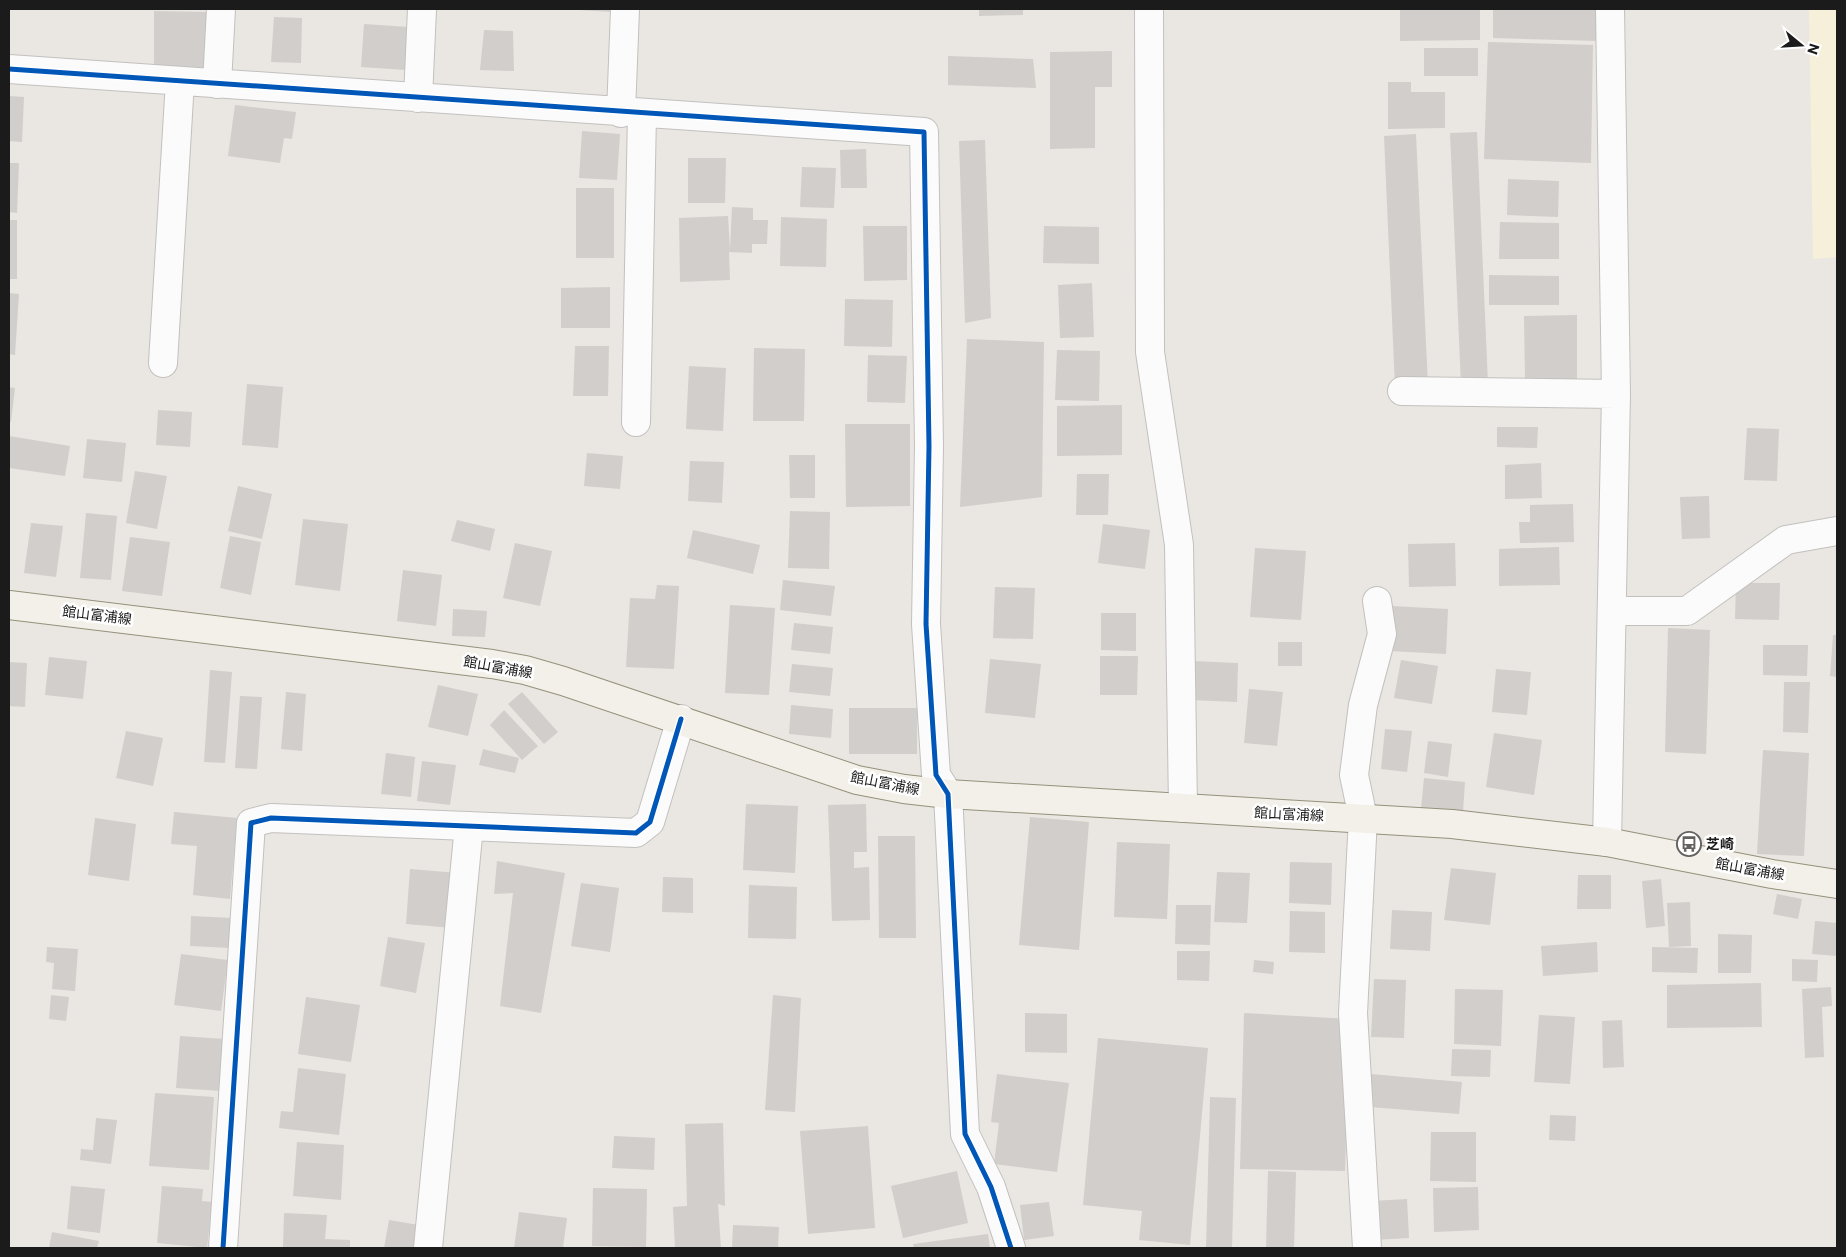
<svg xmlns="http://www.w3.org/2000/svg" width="1846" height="1257" font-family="Commissioner,'Noto Sans JP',sans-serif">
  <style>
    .education { fill: #f6f0db }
    .building { fill: #d2cecb }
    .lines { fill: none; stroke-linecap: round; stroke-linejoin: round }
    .minor-casing { stroke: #c2c1bf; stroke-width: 30 }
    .secondary-casing { stroke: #94917b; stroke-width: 30 }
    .minor { stroke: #fcfbfb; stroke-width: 28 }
    .secondary { stroke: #f2f0e8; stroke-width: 28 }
    .cycleway-casing { stroke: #fff; stroke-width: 8 }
    .cycleway { stroke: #0057b8; stroke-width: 5 }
    .labels { text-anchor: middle; stroke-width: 5; stroke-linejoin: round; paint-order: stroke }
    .street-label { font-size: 14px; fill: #1b1b1b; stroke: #fff }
    .poi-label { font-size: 14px; font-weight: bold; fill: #1b1b1b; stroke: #fff; text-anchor: start }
  </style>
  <rect width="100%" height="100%" fill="#eae6e2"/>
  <path class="education" d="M 1809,9 L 1837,9 L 1837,257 L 1813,259 Z"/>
  <path class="building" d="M 579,9 L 612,9 L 612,12 L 579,10 Z
    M 979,9 L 1023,9 L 1023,15 L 979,16 Z
    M 1400,9 L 1480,9 L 1480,40 L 1400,41 Z
    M 1493,9 L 1599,9 L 1599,41 L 1493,38 Z
    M 154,11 L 207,12 L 206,68 L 154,67 Z
    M 274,17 L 302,18 L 301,63 L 271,62 Z
    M 364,24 L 409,27 L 405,70 L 361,67 Z
    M 484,30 L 513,31 L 514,71 L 480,70 Z
    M 1488,42 L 1593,45 L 1591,163 L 1484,159 Z
    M 1424,48 L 1478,48 L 1478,76 L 1424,76 Z
    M 1112,51 L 1112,87 L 1095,87 L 1095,148 L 1050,149 L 1050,52 Z
    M 948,56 L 1033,59 L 1036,88 L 948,85 Z
    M 1388,82 L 1411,82 L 1411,92 L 1445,92 L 1445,128 L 1388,129 Z
    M 9,96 L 24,97 L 22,142 L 9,141 Z
    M 235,105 L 296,112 L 292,139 L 284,138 L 280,163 L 228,156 Z
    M 582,131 L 620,134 L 617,180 L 579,178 Z
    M 1477,132 L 1488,384 L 1461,385 L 1450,133 Z
    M 1416,134 L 1428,385 L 1395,387 L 1384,136 Z
    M 985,140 L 991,318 L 965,323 L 959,141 Z
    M 866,149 L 867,188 L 841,188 L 840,150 Z
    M 688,158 L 726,158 L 725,203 L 688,203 Z
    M 9,163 L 19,163 L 17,213 L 9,212 Z
    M 802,167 L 836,168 L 834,208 L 800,207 Z
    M 1508,179 L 1559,181 L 1558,217 L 1507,215 Z
    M 576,188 L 614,188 L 614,258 L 576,258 Z
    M 732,207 L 753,208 L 753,220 L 768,220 L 767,244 L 752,244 L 752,253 L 729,252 L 730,280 L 680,282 L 679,218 L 728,216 L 730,250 Z
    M 781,217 L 827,219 L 826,267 L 780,266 Z
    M 9,220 L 17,220 L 17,279 L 9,279 Z
    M 1500,222 L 1559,223 L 1559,259 L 1499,259 Z
    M 863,226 L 907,226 L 907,280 L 864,281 Z
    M 1044,226 L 1099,227 L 1099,264 L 1043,263 Z
    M 1489,275 L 1559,276 L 1559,305 L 1489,305 Z
    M 1092,283 L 1094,337 L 1060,338 L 1058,285 Z
    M 610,287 L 610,328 L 561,328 L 561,288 Z
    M 9,293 L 19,294 L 15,355 L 9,354 Z
    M 845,299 L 893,300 L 892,347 L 844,346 Z
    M 1577,315 L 1577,381 L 1525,381 L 1524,316 Z
    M 967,339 L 1044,342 L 1042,497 L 960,507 Z
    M 575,346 L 609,346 L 608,396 L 573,396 Z
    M 754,348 L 805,349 L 804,421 L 753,421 Z
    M 1057,350 L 1100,351 L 1099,401 L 1055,400 Z
    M 868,355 L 907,356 L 905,403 L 867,402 Z
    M 689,366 L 726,368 L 723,431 L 686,429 Z
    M 247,384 L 283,387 L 278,448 L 242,445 Z
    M 9,387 L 15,388 L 11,422 L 9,421 Z
    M 1122,405 L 1122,455 L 1057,456 L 1057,406 Z
    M 158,410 L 192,412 L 190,447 L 156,445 Z
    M 845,424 L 910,424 L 910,506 L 846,507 Z
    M 1497,427 L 1538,427 L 1537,448 L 1497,447 Z
    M 1747,428 L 1779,429 L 1777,481 L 1744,480 Z
    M 9,436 L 70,446 L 65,476 L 9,468 Z
    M 87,439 L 126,443 L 122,482 L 83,478 Z
    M 587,453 L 623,456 L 620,489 L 584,486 Z
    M 789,455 L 815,455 L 815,498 L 790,498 Z
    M 690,461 L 724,462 L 722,503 L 688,501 Z
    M 1541,463 L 1542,498 L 1505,499 L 1505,465 Z
    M 135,471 L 167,476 L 157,529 L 126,523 Z
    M 1077,474 L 1109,474 L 1108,515 L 1076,515 Z
    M 238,486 L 272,494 L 262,539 L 228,531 Z
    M 1709,496 L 1710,538 L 1682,539 L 1680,497 Z
    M 1573,504 L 1574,542 L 1520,543 L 1519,522 L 1530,522 L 1530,505 Z
    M 790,511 L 830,512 L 829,569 L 788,568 Z
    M 86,513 L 117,516 L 111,580 L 80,578 Z
    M 303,519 L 348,524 L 340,591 L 295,585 Z
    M 457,520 L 495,529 L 490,551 L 451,541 Z
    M 31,523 L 63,526 L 56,577 L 24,573 Z
    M 1103,524 L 1150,530 L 1145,569 L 1098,563 Z
    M 693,530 L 760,545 L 753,574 L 687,558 Z
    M 230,536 L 261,542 L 251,595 L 220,588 Z
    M 130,537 L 170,542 L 162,596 L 122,591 Z
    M 515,543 L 552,551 L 540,606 L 503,598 Z
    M 1455,543 L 1456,586 L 1409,587 L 1408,544 Z
    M 1559,547 L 1560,585 L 1499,586 L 1499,549 Z
    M 1255,548 L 1306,551 L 1301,620 L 1250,617 Z
    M 403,570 L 442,575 L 436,626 L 397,621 Z
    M 783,580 L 835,586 L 831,616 L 780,610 Z
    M 1736,583 L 1780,583 L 1779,620 L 1735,619 Z
    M 657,585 L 679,586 L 674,669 L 626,667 L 630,598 L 655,599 Z
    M 995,587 L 1035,588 L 1033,639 L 993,638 Z
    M 730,605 L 775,608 L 769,695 L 725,693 Z
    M 1391,606 L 1448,609 L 1446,654 L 1389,651 Z
    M 453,609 L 487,611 L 485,637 L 452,636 Z
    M 1101,613 L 1136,613 L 1136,651 L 1101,650 Z
    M 794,623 L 833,627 L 830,654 L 791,650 Z
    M 1668,628 L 1710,630 L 1706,754 L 1665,752 Z
    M 1833,635 L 1837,635 L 1837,677 L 1830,676 Z
    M 1278,642 L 1302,642 L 1302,666 L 1278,666 Z
    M 1763,645 L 1808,645 L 1807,676 L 1763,675 Z
    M 1100,656 L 1138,656 L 1137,695 L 1100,695 Z
    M 49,657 L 87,661 L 83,699 L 45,695 Z
    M 990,659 L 1041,664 L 1035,718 L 985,713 Z
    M 1401,660 L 1438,666 L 1432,704 L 1394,698 Z
    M 1192,661 L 1238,663 L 1237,702 L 1190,700 Z
    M 9,662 L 27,663 L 25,707 L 9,706 Z
    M 792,664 L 833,668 L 830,696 L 789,692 Z
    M 1496,669 L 1531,672 L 1527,715 L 1492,712 Z
    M 210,670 L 232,672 L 225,763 L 204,762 Z
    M 1784,682 L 1810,682 L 1808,733 L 1783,732 Z
    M 438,685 L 478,694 L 468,736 L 428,727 Z
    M 1249,689 L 1283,692 L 1277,746 L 1244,743 Z
    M 286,692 L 306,694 L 302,751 L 281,749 Z
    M 522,692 L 558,732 L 544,744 L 508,704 Z
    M 240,696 L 262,697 L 257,769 L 235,768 Z
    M 791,705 L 833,709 L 831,738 L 789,734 Z
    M 849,708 L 917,708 L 917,754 L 849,754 Z
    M 504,710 L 538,746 L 522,760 L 490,725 Z
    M 1385,729 L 1412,731 L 1407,772 L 1381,769 Z
    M 126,731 L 163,738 L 153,786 L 116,778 Z
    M 1494,733 L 1542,740 L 1534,795 L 1486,787 Z
    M 1428,741 L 1452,744 L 1448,777 L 1424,773 Z
    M 483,749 L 519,758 L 515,773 L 479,765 Z
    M 1763,750 L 1809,753 L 1804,856 L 1757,854 Z
    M 386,753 L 415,757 L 411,797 L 381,794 Z
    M 422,761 L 456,765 L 450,805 L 417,801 Z
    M 1424,778 L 1465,782 L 1463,812 L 1421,809 Z
    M 746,804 L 798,806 L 795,873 L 743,870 Z
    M 866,804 L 867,852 L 854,852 L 854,868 L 869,867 L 870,920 L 832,921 L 828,805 Z
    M 174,812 L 237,818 L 230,899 L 193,895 L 197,846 L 171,844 Z
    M 1030,817 L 1089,822 L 1079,950 L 1019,945 Z
    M 95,818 L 136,824 L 129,881 L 88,875 Z
    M 878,836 L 915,836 L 916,938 L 879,938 Z
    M 1117,842 L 1170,844 L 1167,919 L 1114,917 Z
    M 497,861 L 565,873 L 541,1013 L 500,1006 L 513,893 L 494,894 Z
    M 1290,862 L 1332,863 L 1331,905 L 1289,903 Z
    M 1451,868 L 1496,873 L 1490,925 L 1444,920 Z
    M 410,869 L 458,873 L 453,928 L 406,924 Z
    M 1217,872 L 1250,873 L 1247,923 L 1214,922 Z
    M 1578,875 L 1611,875 L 1611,909 L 1577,909 Z
    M 663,877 L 693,878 L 693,913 L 662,912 Z
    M 1661,879 L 1665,926 L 1646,928 L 1642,881 Z
    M 581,883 L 619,888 L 610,952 L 571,946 Z
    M 749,885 L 797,887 L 796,939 L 748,938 Z
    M 1777,894 L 1802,899 L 1798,919 L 1773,914 Z
    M 1690,902 L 1691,946 L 1669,947 L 1667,903 Z
    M 1176,905 L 1211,905 L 1210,945 L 1175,944 Z
    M 1392,910 L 1432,912 L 1430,951 L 1390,949 Z
    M 1290,911 L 1325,912 L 1325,953 L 1289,952 Z
    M 191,916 L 232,918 L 230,948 L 190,946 Z
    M 1815,921 L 1837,923 L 1837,956 L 1812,954 Z
    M 1718,934 L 1752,935 L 1751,973 L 1718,973 Z
    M 388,937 L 425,943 L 416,993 L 380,986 Z
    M 1597,942 L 1598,972 L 1543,976 L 1541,946 Z
    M 47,947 L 78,949 L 75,991 L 52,989 L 54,963 L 46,962 Z
    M 1652,947 L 1698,948 L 1697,973 L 1652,972 Z
    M 1177,951 L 1210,951 L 1209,981 L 1177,980 Z
    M 181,954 L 228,960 L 221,1011 L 174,1005 Z
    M 1792,959 L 1818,960 L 1817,982 L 1792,981 Z
    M 1254,960 L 1274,962 L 1273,974 L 1253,972 Z
    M 1374,979 L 1406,980 L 1404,1038 L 1371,1037 Z
    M 1761,983 L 1762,1027 L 1667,1028 L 1667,985 Z
    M 1831,987 L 1832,1006 L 1822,1007 L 1824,1057 L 1805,1058 L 1802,989 Z
    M 1455,989 L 1503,990 L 1501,1046 L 1454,1044 Z
    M 51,995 L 69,997 L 66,1021 L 49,1019 Z
    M 773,995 L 801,998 L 795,1112 L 765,1110 Z
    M 306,997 L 360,1005 L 351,1062 L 298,1054 Z
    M 1025,1013 L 1067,1014 L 1067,1053 L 1025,1052 Z
    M 1244,1013 L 1350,1019 L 1345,1171 L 1240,1169 Z
    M 1539,1015 L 1575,1017 L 1570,1084 L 1534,1082 Z
    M 1622,1020 L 1624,1067 L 1603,1068 L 1602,1021 Z
    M 180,1036 L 225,1039 L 221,1091 L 176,1088 Z
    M 1098,1038 L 1208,1048 L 1190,1245 L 1139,1240 L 1142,1211 L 1083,1205 Z
    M 1452,1049 L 1491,1050 L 1490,1077 L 1451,1076 Z
    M 298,1068 L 346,1074 L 339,1135 L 279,1128 L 281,1111 L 293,1112 Z
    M 997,1074 L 1069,1083 L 1057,1172 L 994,1164 L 999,1123 L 991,1122 Z
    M 1371,1074 L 1462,1082 L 1459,1114 L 1369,1107 Z
    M 155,1093 L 214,1097 L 209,1170 L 149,1166 Z
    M 1210,1097 L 1236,1098 L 1232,1248 L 1206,1248 Z
    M 1550,1115 L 1576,1116 L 1575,1141 L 1549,1140 Z
    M 96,1118 L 117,1120 L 111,1164 L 80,1160 L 81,1149 L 93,1150 Z
    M 723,1123 L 725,1206 L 718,1204 L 721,1248 L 675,1248 L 673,1207 L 687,1206 L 685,1124 Z
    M 868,1126 L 875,1228 L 808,1234 L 800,1131 Z
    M 1431,1132 L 1476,1132 L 1476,1182 L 1430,1181 Z
    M 614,1136 L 655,1138 L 654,1170 L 612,1168 Z
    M 297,1142 L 344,1145 L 341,1200 L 293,1196 Z
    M 957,1171 L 968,1223 L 903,1238 L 891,1186 Z
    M 1268,1171 L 1296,1172 L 1294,1248 L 1266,1248 Z
    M 71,1186 L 105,1189 L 100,1233 L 67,1229 Z
    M 162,1186 L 203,1189 L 202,1201 L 212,1202 L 207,1248 L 157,1243 Z
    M 1478,1187 L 1479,1230 L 1434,1232 L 1433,1188 Z
    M 593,1188 L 647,1189 L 646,1247 L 592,1246 Z
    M 1407,1199 L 1409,1238 L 1374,1240 L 1371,1201 Z
    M 1049,1202 L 1054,1236 L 1024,1240 L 1020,1205 Z
    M 519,1212 L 567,1218 L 563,1248 L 514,1248 Z
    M 284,1213 L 327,1215 L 325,1239 L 350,1240 L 350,1248 L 283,1248 Z
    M 389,1220 L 419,1225 L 415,1248 L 384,1248 Z
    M 733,1225 L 779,1227 L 778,1248 L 732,1248 Z
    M 52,1232 L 99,1241 L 97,1248 L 49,1248 Z
    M 988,1234 L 990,1248 L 914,1248 L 913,1244 Z"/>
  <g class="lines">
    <defs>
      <path id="minor" d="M 1149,9 L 1150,352 L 1179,545 L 1183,808
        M 9,69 L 924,132 L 929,446 L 926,624 L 936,775 L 948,794 L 965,1134 L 991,1187 L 1011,1248
        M 217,84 L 221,9
        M 418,98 L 422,9
        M 621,113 L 625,9
        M 163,363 L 180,81
        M 1402,391 L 1616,394
        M 636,422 L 642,113
        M 1613,611 L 1687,611 L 1786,540 L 1837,531
        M 1607,842 L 1616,394 L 1610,9
        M 223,1248 L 251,823 L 271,818 L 636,833 L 650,822 L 681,719
        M 428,1248 L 469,826
        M 1367,1248 L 1353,1013 L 1363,818 L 1354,775 L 1363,705 L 1382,634 L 1377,601"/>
      <path id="secondary" d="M 9,605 L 492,664 L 525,670 L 563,681 L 857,780 L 904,789 L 948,794 L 1452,824 L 1607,842 L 1772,874 L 1837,884"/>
    </defs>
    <use href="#minor" class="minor-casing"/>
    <use href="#secondary" class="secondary-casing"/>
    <use href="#minor" class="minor"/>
    <use href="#secondary" class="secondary"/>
    <defs>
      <path id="cycleway" d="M 9,69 L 924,132 L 929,446 L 926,624 L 936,775 L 948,794 L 965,1134 L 991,1187 L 1011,1248
        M 223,1248 L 251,823 L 271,818 L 636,833 L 650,822 L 681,719"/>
    </defs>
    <use href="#cycleway" class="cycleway-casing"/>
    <use href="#cycleway" class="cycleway"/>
  </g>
  <defs>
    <symbol id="bus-ring" viewBox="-11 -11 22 22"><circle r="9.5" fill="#fff" stroke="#636261" stroke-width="1.5"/><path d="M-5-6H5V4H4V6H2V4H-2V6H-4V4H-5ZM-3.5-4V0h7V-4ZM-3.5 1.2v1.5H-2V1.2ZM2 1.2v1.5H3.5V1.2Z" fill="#636261"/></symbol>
  </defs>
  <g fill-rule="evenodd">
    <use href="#bus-ring" x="1675" y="830" width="28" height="28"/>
  </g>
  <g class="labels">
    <g class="street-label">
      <text transform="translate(97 615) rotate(7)" y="5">館山富浦線</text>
      <text transform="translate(498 667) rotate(10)" y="5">館山富浦線</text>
      <text transform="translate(885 783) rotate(11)" y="5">館山富浦線</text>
      <text transform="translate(1289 814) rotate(3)" y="5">館山富浦線</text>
      <text transform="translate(1750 869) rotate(10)" y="5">館山富浦線</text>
    </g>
    <g class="poi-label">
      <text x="1706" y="849">芝崎</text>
    </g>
  </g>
  <rect width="1846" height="1257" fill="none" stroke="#1b1b1b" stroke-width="20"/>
  <g transform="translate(1801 45) rotate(108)" stroke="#ffffff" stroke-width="4" paint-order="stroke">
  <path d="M0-4L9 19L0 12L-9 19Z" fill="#1b1b1b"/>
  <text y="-8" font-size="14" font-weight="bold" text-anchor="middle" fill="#1b1b1b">N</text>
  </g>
</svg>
